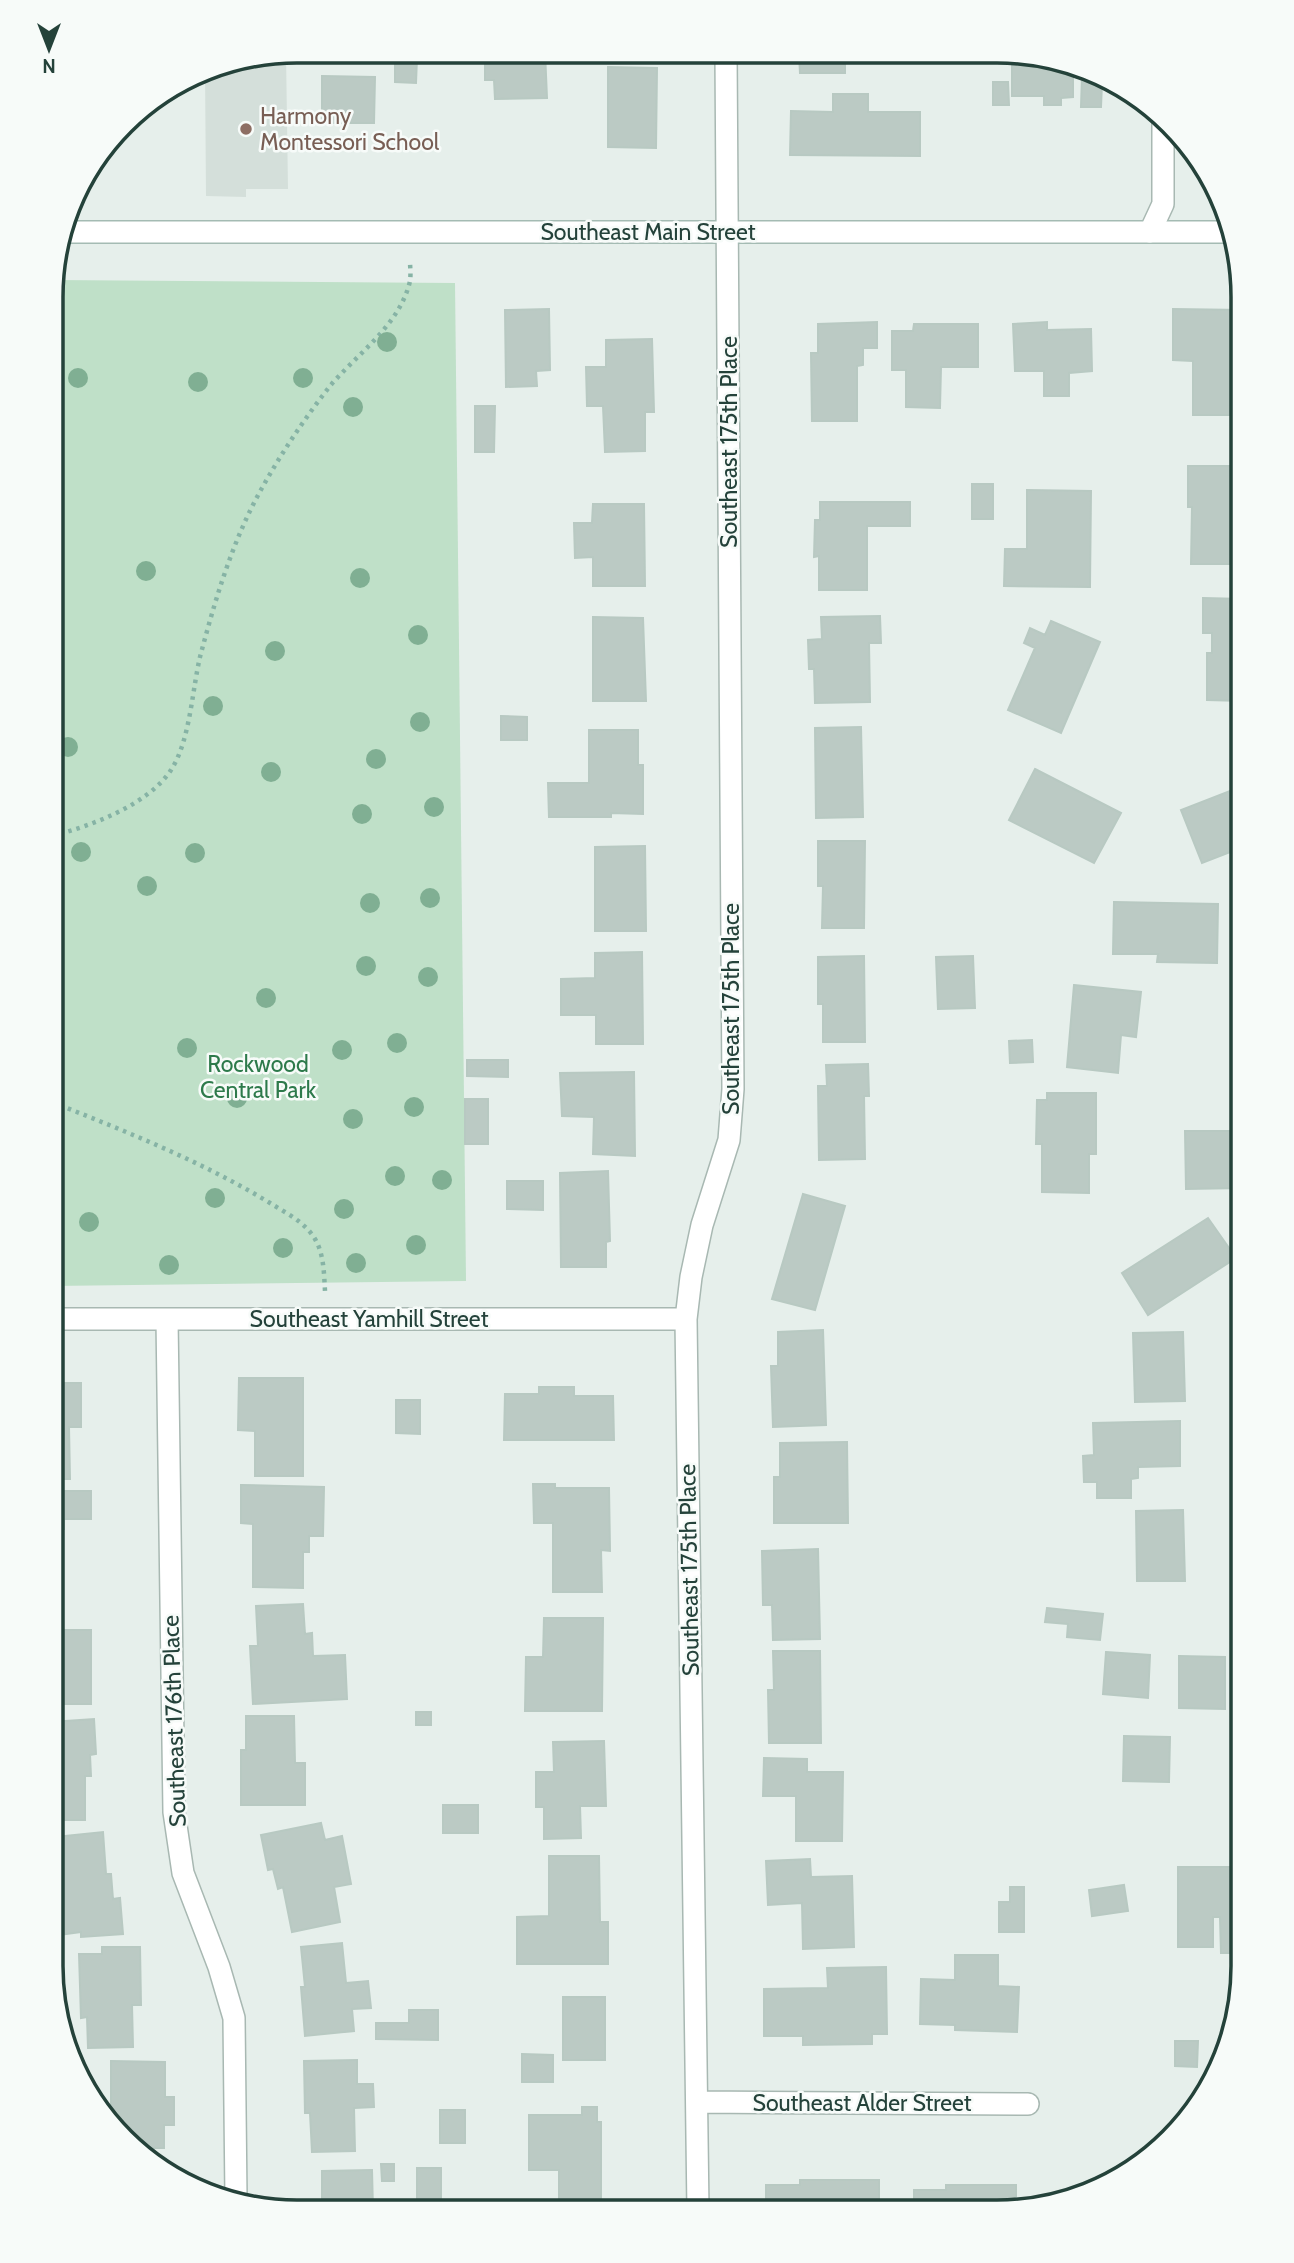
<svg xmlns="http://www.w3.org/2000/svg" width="1294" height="2263" font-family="Cabin,sans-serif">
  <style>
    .built { fill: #d4dfda }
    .green { fill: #bfe0c8 }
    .building { fill: #bbcac4; stroke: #b8c9c2; stroke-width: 2 }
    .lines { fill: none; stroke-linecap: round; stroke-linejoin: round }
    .street-casing { stroke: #a8b8b2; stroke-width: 24 }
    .secondary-casing { stroke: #a4bbb3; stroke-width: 24 }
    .path { stroke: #86b3a5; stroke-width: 4.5; stroke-dasharray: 3.5 5; stroke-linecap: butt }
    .street { stroke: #fff; stroke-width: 21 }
    .secondary { stroke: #fff; stroke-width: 21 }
    .tree { fill: #80af93 }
    .education-dot { fill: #8d6e63; stroke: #f7fbf9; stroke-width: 2.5 }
    .labels { text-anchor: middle; stroke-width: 5; stroke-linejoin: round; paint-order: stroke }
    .education-label { font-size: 23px; fill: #785e54; stroke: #f7fbf9; text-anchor: start }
    .street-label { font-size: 23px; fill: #24423a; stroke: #f7fbf9 }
    .park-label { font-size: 23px; fill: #2d7a4b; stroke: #f7fbf9 }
    .rim { fill: none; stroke: #24423a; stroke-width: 3.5 }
  </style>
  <rect width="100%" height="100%" fill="#e6efeb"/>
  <path class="built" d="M 286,53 L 288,189 L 246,189 L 246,197 L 206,196 L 205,69 Z"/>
  <path class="green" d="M 53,280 L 455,283 L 466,1281 L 52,1286 Z"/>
  <path class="building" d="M 485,52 L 545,52 L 547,98 L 495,99 L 494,80 L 485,80 Z
    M 799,54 L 845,54 L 845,73 L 800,73 Z
    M 1030,55 L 1045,55 L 1073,69 L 1073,97 L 1061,98 L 1061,105 L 1044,105 L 1044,96 L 1012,96 L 1012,58 L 1030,58 Z
    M 395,58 L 417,58 L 416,83 L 395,82 Z
    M 608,67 L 657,68 L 656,148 L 608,147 Z
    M 322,76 L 375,77 L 374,123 L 322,123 Z
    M 1082,76 L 1087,76 L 1102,83 L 1101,107 L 1081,107 Z
    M 993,82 L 1008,82 L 1009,105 L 993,105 Z
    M 833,94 L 868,94 L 868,112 L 920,112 L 920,156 L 790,155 L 791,111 L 833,112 Z
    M 549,309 L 550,370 L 536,371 L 537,386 L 506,387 L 505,310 Z
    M 1173,309 L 1243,310 L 1243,415 L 1193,415 L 1193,361 L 1173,360 Z
    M 877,322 L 877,348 L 863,348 L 863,365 L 857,366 L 857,421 L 812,421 L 811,353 L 818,353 L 818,324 Z
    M 1047,322 L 1047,330 L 1091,329 L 1092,371 L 1069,373 L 1069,396 L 1044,396 L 1044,371 L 1015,371 L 1013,324 Z
    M 914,324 L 978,324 L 978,367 L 941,367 L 940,408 L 906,407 L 906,370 L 892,370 L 892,331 L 913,331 Z
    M 652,339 L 654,412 L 645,412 L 645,451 L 605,452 L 603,406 L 587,406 L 586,367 L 606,367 L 606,340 Z
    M 475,406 L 495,406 L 494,452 L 475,452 Z
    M 1188,466 L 1243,466 L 1243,564 L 1191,564 L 1192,507 L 1188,507 Z
    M 972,484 L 993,484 L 993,519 L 972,519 Z
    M 1027,490 L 1091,491 L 1090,587 L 1004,586 L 1005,549 L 1027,549 Z
    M 820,502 L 910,502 L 910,526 L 867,526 L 867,590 L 819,590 L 819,556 L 814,557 L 815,520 L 820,520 Z
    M 593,504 L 644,504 L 645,586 L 593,586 L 593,557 L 575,558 L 574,523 L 592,523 Z
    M 1203,598 L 1243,599 L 1243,701 L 1207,700 L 1207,653 L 1212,653 L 1212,633 L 1203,633 Z
    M 880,616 L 881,643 L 869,643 L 870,702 L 815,703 L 814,669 L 809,669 L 808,640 L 822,639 L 821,617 Z
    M 593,617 L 643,618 L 646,701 L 593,701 Z
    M 1051,621 L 1100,642 L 1061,733 L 1008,710 L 1035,648 L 1024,643 L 1030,628 L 1045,635 Z
    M 501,716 L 527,717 L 527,740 L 501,740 Z
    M 861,727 L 863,817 L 816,818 L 815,728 Z
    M 589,730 L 638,730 L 638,765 L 643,765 L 643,814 L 611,813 L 611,817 L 549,817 L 548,783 L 589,783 Z
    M 1035,769 L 1121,813 L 1094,863 L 1009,820 Z
    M 1243,786 L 1243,847 L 1202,863 L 1181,810 Z
    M 818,841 L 865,841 L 864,928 L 822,928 L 823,886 L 818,886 Z
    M 645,846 L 646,931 L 595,931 L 595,847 Z
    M 1114,902 L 1218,904 L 1217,963 L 1157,962 L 1158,954 L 1113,954 Z
    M 642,952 L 643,1044 L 596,1044 L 596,1015 L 561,1015 L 561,979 L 595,978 L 595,953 Z
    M 864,956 L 865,1042 L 823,1042 L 823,1004 L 818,1004 L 818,957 Z
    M 973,956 L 975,1008 L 938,1009 L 936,957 Z
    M 1074,985 L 1141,992 L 1136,1037 L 1121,1035 L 1118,1073 L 1067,1067 Z
    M 1032,1040 L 1033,1062 L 1010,1063 L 1009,1041 Z
    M 467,1060 L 508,1060 L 508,1077 L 467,1076 Z
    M 868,1064 L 869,1096 L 864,1096 L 865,1159 L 819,1160 L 818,1086 L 827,1086 L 826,1065 Z
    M 634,1072 L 635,1156 L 593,1154 L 594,1117 L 562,1116 L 560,1073 Z
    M 1047,1093 L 1096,1093 L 1096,1154 L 1089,1154 L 1089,1193 L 1042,1192 L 1042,1144 L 1036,1144 L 1037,1100 L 1047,1100 Z
    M 465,1099 L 488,1099 L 488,1144 L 465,1144 Z
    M 1185,1131 L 1243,1131 L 1243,1188 L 1186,1189 Z
    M 608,1171 L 610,1241 L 606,1242 L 606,1267 L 561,1267 L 560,1173 Z
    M 507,1181 L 543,1181 L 543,1210 L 507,1209 Z
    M 803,1194 L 845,1206 L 815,1310 L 772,1299 Z
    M 1208,1218 L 1236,1258 L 1148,1315 L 1122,1273 Z
    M 823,1330 L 826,1425 L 773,1427 L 771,1366 L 778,1366 L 778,1332 Z
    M 1183,1332 L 1185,1401 L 1135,1402 L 1133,1333 Z
    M 239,1378 L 303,1378 L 303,1476 L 255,1476 L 255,1431 L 238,1430 Z
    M 51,1383 L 81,1383 L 81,1427 L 69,1427 L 70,1479 L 51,1479 Z
    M 539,1387 L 574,1387 L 574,1396 L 613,1396 L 614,1440 L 504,1440 L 505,1394 L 539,1394 Z
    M 396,1400 L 420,1400 L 420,1434 L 396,1433 Z
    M 1180,1421 L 1180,1466 L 1138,1467 L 1138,1478 L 1131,1479 L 1131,1498 L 1097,1498 L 1097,1482 L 1084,1482 L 1083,1456 L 1094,1455 L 1093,1423 Z
    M 847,1442 L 848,1523 L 774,1523 L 774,1477 L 780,1477 L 780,1443 Z
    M 533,1484 L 555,1484 L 555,1488 L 609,1488 L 610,1551 L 601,1550 L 602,1592 L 553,1592 L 553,1523 L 534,1523 Z
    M 241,1485 L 324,1487 L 323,1536 L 309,1536 L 309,1552 L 303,1552 L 303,1588 L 253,1587 L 253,1524 L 241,1523 Z
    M 51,1491 L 91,1491 L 91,1519 L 64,1519 L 64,1529 L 53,1529 L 53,1551 L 51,1551 Z
    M 1183,1510 L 1185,1581 L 1137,1581 L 1136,1511 Z
    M 818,1549 L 820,1639 L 773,1640 L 772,1605 L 763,1605 L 762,1551 Z
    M 303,1604 L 305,1634 L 312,1633 L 313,1656 L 345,1655 L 347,1699 L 253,1704 L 250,1646 L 258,1646 L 256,1606 Z
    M 1047,1608 L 1103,1614 L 1100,1640 L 1067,1637 L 1068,1624 L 1045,1622 Z
    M 544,1618 L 603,1618 L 602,1711 L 525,1711 L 526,1657 L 543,1657 Z
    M 51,1630 L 91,1630 L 91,1704 L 51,1704 Z
    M 773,1651 L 820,1651 L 821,1743 L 769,1743 L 768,1690 L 774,1690 Z
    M 1106,1652 L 1150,1655 L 1148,1698 L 1103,1694 Z
    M 1179,1656 L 1225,1657 L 1225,1709 L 1179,1708 Z
    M 416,1712 L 431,1712 L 431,1725 L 416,1725 Z
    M 246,1716 L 294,1716 L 295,1763 L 305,1763 L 305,1805 L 241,1805 L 241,1750 L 246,1750 Z
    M 94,1719 L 96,1754 L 90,1755 L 91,1776 L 85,1776 L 85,1820 L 51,1820 L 51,1722 Z
    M 1124,1736 L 1170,1737 L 1169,1782 L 1123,1781 Z
    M 604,1741 L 606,1806 L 580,1806 L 581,1838 L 544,1839 L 544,1807 L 536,1807 L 536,1772 L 554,1772 L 553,1742 Z
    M 764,1758 L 807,1759 L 807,1772 L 843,1772 L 842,1841 L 796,1841 L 796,1796 L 763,1796 Z
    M 443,1805 L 478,1805 L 478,1833 L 443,1833 Z
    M 321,1823 L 325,1840 L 342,1836 L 351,1884 L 334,1887 L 340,1922 L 292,1932 L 283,1887 L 278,1889 L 273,1869 L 268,1870 L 261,1835 Z
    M 103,1832 L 106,1874 L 111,1874 L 113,1899 L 120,1898 L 123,1934 L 81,1937 L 81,1932 L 58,1935 L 52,1869 L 59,1869 L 56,1837 Z
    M 549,1856 L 599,1856 L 600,1922 L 608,1922 L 608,1964 L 517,1964 L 517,1917 L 549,1916 Z
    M 810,1859 L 811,1877 L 852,1876 L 854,1947 L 803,1949 L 802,1903 L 768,1905 L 766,1861 Z
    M 1178,1867 L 1243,1867 L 1243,1953 L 1221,1953 L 1220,1917 L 1213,1917 L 1213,1947 L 1178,1947 Z
    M 1124,1885 L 1128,1911 L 1092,1916 L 1089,1890 Z
    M 1010,1887 L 1024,1887 L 1024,1932 L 999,1932 L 999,1902 L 1010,1902 Z
    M 342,1943 L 346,1983 L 368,1981 L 371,2008 L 352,2009 L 354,2031 L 305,2036 L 301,1987 L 305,1987 L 301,1947 Z
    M 102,1947 L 140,1947 L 141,2005 L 132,2005 L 133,2047 L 88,2048 L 87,2017 L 81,2018 L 79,1954 L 102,1954 Z
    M 955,1955 L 998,1955 L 998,1986 L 1019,1987 L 1017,2032 L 955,2030 L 955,2025 L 920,2024 L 921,1979 L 955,1980 Z
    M 886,1967 L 887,2034 L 872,2034 L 872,2044 L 803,2045 L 803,2036 L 764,2036 L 764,1989 L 828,1988 L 827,1968 Z
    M 563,1997 L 605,1997 L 605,2060 L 563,2060 Z
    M 409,2010 L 438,2010 L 438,2040 L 376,2039 L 376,2023 L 409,2023 Z
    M 1175,2041 L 1198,2041 L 1197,2067 L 1175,2066 Z
    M 522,2054 L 553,2055 L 553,2082 L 522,2082 Z
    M 357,2060 L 357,2084 L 373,2084 L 374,2107 L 354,2108 L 355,2151 L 312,2152 L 310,2113 L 305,2113 L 304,2061 Z
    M 111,2061 L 165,2062 L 165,2097 L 174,2097 L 174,2125 L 164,2125 L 164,2148 L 133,2148 L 111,2125 Z
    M 582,2107 L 597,2107 L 597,2122 L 601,2122 L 601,2207 L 559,2206 L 559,2170 L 529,2170 L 529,2115 L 582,2115 Z
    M 440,2110 L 465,2110 L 465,2143 L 440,2143 Z
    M 381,2164 L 394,2164 L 394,2181 L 382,2181 Z
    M 417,2168 L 441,2168 L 441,2207 L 417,2207 Z
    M 372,2170 L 373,2210 L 322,2210 L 322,2171 Z
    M 800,2180 L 879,2180 L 879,2212 L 766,2212 L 766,2185 L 800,2185 Z
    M 946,2185 L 1016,2185 L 1016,2209 L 997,2212 L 914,2212 L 914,2190 L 946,2190 Z"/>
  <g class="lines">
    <defs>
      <path id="street" d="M 1150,232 L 1163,204 L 1163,117
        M 52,1319 L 686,1319
        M 167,1319 L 174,1812 L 183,1873 L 219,1967 L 234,2018 L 236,2198
        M 697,2102 L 1028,2104
        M 698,2211 L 686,1319 L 691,1277 L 702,1225 L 729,1140 L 733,1089 L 726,53"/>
      <path id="secondary" d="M 63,232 L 1233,232"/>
    </defs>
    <use href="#street" class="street-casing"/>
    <use href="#secondary" class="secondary-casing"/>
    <path class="path" d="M 52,836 C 91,826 148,805 171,770 C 190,741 192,691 200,657 C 215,600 233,539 262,488 C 282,452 305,418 330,386 C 357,354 400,325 410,281 C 411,275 410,267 410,260
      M 52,1102 C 127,1132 201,1161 270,1203 C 286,1213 305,1222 315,1239 C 324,1254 324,1274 325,1291"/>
    <use href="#street" class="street"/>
    <use href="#secondary" class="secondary"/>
  </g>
  <g class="tree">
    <circle cx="387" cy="342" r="10"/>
    <circle cx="78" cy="378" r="10"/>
    <circle cx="303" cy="378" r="10"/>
    <circle cx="198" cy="382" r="10"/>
    <circle cx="353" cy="407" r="10"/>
    <circle cx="146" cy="571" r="10"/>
    <circle cx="360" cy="578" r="10"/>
    <circle cx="418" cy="635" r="10"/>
    <circle cx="275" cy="651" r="10"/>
    <circle cx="213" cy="706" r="10"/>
    <circle cx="420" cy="722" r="10"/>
    <circle cx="68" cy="747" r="10"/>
    <circle cx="376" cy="759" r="10"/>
    <circle cx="271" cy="772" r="10"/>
    <circle cx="434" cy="807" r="10"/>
    <circle cx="362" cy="814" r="10"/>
    <circle cx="81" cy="852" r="10"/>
    <circle cx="195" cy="853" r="10"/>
    <circle cx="147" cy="886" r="10"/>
    <circle cx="430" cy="898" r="10"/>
    <circle cx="370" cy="903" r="10"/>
    <circle cx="366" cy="966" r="10"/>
    <circle cx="428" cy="977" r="10"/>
    <circle cx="266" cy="998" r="10"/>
    <circle cx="397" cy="1043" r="10"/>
    <circle cx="187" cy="1048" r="10"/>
    <circle cx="342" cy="1050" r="10"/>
    <circle cx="237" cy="1098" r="10"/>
    <circle cx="414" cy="1107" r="10"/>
    <circle cx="353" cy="1119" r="10"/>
    <circle cx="395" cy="1176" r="10"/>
    <circle cx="442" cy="1180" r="10"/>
    <circle cx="215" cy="1198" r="10"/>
    <circle cx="344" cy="1209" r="10"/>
    <circle cx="89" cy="1222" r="10"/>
    <circle cx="416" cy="1245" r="10"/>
    <circle cx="283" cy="1248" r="10"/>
    <circle cx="356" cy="1263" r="10"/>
    <circle cx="169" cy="1265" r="10"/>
  </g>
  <circle class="education-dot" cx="246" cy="129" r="7"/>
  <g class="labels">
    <g class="education-label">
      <text x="260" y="124">Harmony<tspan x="260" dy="26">Montessori School</tspan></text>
    </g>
    <g class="street-label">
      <text x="648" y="240">Southeast Main Street</text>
      <text transform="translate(729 442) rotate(-90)" y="8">Southeast 175th Place</text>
      <text transform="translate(731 1009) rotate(-90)" y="8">Southeast 175th Place</text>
      <text x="369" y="1327">Southeast Yamhill Street</text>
      <text transform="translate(689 1570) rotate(-91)" y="8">Southeast 175th Place</text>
      <text transform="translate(174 1721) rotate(-92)" y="8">Southeast 176th Place</text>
      <text x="862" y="2111">Southeast Alder Street</text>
    </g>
    <g class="park-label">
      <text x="258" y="1072">Rockwood<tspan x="258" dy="26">Central Park</tspan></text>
    </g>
  </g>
  <path d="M0 0H1294V2263H0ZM297 63H997A234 234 0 0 1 1231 297V1966A234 234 0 0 1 997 2200H297A234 234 0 0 1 63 1966V297A234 234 0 0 1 297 63Z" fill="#f7fbf9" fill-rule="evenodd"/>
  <path class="rim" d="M297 63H997A234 234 0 0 1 1231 297V1966A234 234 0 0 1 997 2200H297A234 234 0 0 1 63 1966V297A234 234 0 0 1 297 63Z"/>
  <g transform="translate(49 49) rotate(180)" stroke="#f7fbf9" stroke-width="5" paint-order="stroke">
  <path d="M0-5L12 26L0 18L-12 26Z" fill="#24423a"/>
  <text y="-10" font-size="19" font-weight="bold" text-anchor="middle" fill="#24423a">N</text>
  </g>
</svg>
